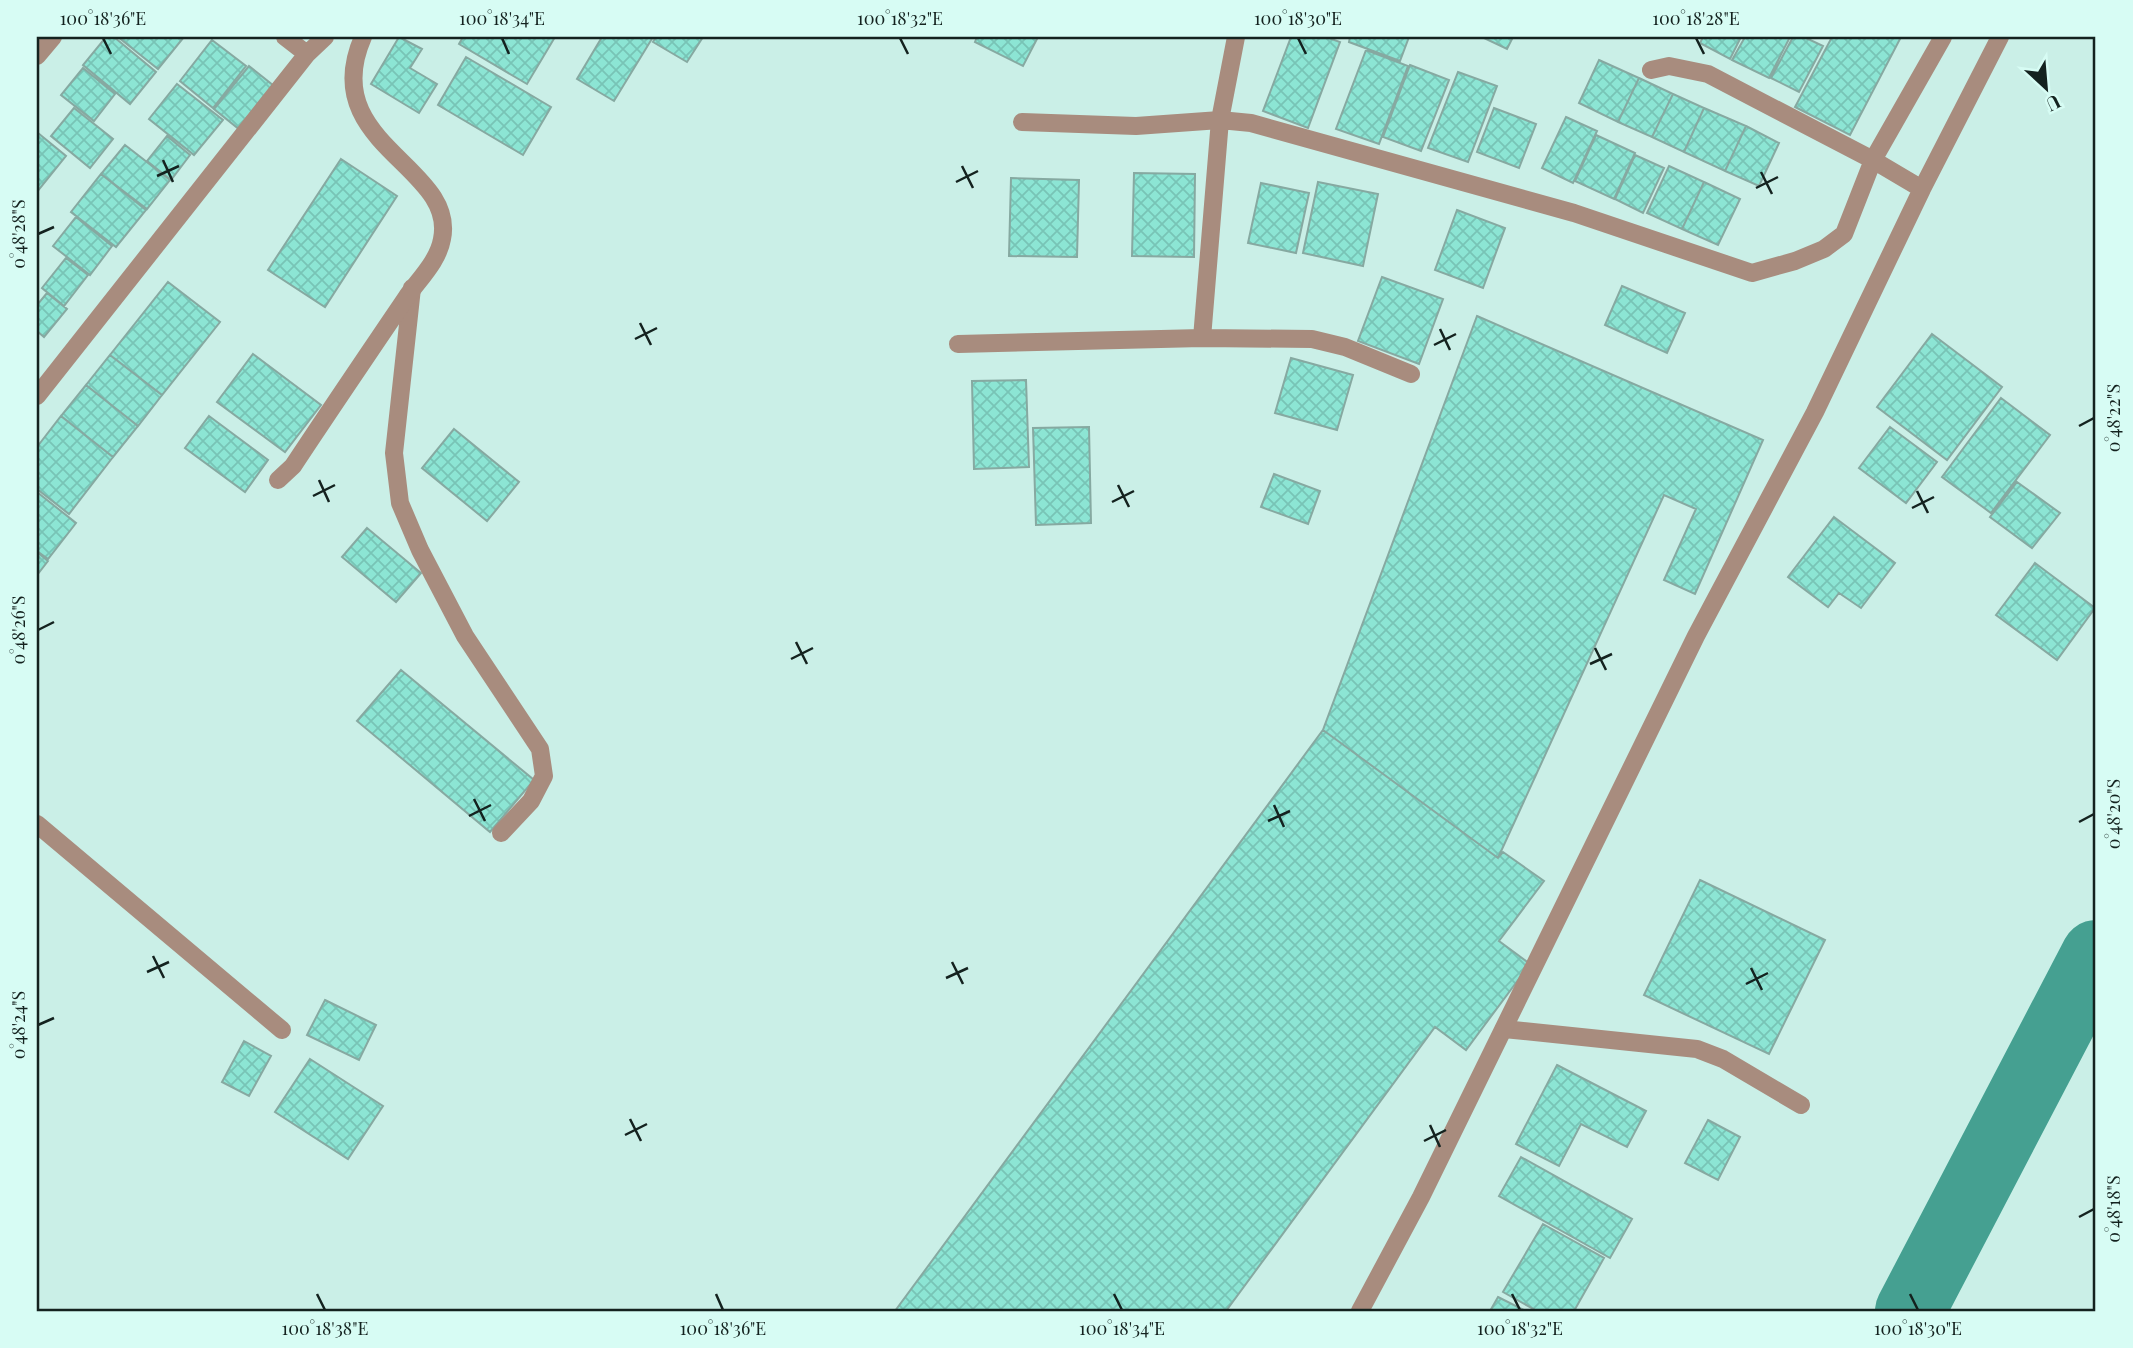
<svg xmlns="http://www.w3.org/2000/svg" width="2133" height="1348" font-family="'Playfair Display',serif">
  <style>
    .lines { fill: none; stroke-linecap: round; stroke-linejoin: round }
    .river { stroke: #45a091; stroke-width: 70 }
    .building { fill: url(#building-cross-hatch); stroke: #86a9a1; stroke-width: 2 }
    .service { stroke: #a88c7e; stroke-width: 18 }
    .minor { stroke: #a88c7e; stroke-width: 18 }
    .ticks { fill: none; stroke: #14221f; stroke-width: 2.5 }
    .neatline { fill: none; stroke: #14221f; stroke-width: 2.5 }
    .ticks-label { font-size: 18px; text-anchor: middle; fill: #14221f }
  </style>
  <defs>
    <pattern id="building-cross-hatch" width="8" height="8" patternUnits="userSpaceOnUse" patternTransform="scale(1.75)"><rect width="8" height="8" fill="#8ce5d4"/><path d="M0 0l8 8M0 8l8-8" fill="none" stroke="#78c4b6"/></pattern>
  </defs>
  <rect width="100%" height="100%" fill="#caefe7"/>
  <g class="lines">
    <path class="river" d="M 1910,1311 L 2096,955"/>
  </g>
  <path class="building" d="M 106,37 L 114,37 L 156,72 L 130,104 L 83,65 Z
    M 118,37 L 184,37 L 158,69 Z
    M 399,37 L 422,49 L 410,68 L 437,84 L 419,113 L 371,84 Z
    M 463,37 L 555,37 L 527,84 L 459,44 Z
    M 602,37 L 653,37 L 614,101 L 577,79 Z
    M 656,37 L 703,37 L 687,62 L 653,42 Z
    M 977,37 L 1038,37 L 1023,66 L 975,42 Z
    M 1291,37 L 1326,37 L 1340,42 L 1308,128 L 1263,111 Z
    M 1350,37 L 1409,37 L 1400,61 L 1349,42 Z
    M 1482,37 L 1513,37 L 1507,49 Z
    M 1703,37 L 1741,37 L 1730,59 L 1700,43 Z
    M 1745,37 L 1790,37 L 1769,78 L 1732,60 Z
    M 1793,37 L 1804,37 L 1823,46 L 1799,92 L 1771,78 Z
    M 1832,37 L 1901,37 L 1850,135 L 1795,107 Z
    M 212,40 L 246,66 L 213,108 L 180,81 Z
    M 1366,50 L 1408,66 L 1379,144 L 1336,129 Z
    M 466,57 L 551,107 L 523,155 L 438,105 Z
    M 1599,60 L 1639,78 L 1618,122 L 1579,103 Z
    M 1410,65 L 1449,80 L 1421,151 L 1383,137 Z
    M 249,66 L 274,86 L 240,130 L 214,109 Z
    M 83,68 L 115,94 L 94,121 L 61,95 Z
    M 1458,72 L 1497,86 L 1468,162 L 1428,148 Z
    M 1639,78 L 1673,94 L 1652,137 L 1618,122 Z
    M 177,84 L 223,120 L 194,155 L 149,119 Z
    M 1673,94 L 1704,108 L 1684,152 L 1652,137 Z
    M 74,108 L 113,139 L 90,168 L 51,136 Z
    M 1494,108 L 1536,124 L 1519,168 L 1477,152 Z
    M 1704,108 L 1746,126 L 1725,171 L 1684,152 Z
    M 1566,117 L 1597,131 L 1573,183 L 1542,168 Z
    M 1746,126 L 1779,143 L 1759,186 L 1725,171 Z
    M 38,133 L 66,156 L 37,192 L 37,135 Z
    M 1596,135 L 1635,153 L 1614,199 L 1575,181 Z
    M 167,136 L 190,155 L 171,180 L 147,161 Z
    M 125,145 L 170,180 L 147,209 L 101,174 Z
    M 1635,155 L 1664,168 L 1643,213 L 1615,199 Z
    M 341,159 L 397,196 L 325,307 L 268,270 Z
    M 1669,166 L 1704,182 L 1682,229 L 1647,213 Z
    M 1134,173 L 1195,174 L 1194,257 L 1132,256 Z
    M 101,174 L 146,210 L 116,247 L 71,212 Z
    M 1011,178 L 1079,180 L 1077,257 L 1009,256 Z
    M 1318,182 L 1378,194 L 1363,266 L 1303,253 Z
    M 1704,182 L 1740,199 L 1718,245 L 1682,229 Z
    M 1261,183 L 1309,193 L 1296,253 L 1248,243 Z
    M 1457,210 L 1505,228 L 1483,288 L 1435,270 Z
    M 76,217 L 112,246 L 90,275 L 53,246 Z
    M 66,258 L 88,275 L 64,306 L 42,288 Z
    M 1382,277 L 1443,299 L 1419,364 L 1358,341 Z
    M 168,282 L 220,322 L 162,395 L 110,355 Z
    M 1622,286 L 1685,313 L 1667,353 L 1605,325 Z
    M 47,293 L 67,309 L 44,337 L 37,331 L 37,305 Z
    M 1477,316 L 1763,440 L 1695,594 L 1664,580 L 1696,509 L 1664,495 L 1498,858 L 1323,730 Z
    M 1932,334 L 2002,387 L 1947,460 L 1877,407 Z
    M 253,354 L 321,405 L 285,452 L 217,402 Z
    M 110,355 L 162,395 L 138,426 L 86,385 Z
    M 1291,358 L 1353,375 L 1337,430 L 1275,413 Z
    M 1026,380 L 1029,467 L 974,469 L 972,381 Z
    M 86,385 L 138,426 L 113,457 L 61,416 Z
    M 2001,398 L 2050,435 L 1991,513 L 1942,477 Z
    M 61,416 L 113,457 L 69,514 L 37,489 L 37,447 Z
    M 209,416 L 268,460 L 245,492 L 185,448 Z
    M 1089,427 L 1091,523 L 1036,525 L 1033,428 Z
    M 1890,427 L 1937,462 L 1906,503 L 1859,468 Z
    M 454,429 L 519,482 L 487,521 L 422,468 Z
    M 1274,474 L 1320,491 L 1308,524 L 1261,507 Z
    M 2017,482 L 2060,513 L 2032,548 L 1990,517 Z
    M 37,492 L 76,523 L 48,559 L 37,551 Z
    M 1834,517 L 1895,563 L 1861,608 L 1839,593 L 1828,607 L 1788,577 Z
    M 367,528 L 421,573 L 396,602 L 342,557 Z
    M 37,552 L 48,561 L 37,575 Z
    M 2035,563 L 2095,608 L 2057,660 L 1996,615 Z
    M 401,670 L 534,780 L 490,832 L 357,721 Z
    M 1323,730 L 1498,858 L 1503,852 L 1544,881 L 1499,941 L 1530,964 L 1466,1050 L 1435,1027 L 1226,1311 L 895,1311 Z
    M 1700,880 L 1825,940 L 1769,1054 L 1644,995 Z
    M 325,1000 L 376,1025 L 359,1060 L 307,1035 Z
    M 244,1041 L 271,1056 L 249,1096 L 222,1082 Z
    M 310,1059 L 383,1106 L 348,1159 L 275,1112 Z
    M 1557,1065 L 1646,1111 L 1627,1147 L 1581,1124 L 1559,1166 L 1516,1144 Z
    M 1708,1120 L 1740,1137 L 1718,1180 L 1685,1163 Z
    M 1521,1157 L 1632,1219 L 1610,1258 L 1499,1196 Z
    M 1543,1224 L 1604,1258 L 1574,1311 L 1537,1311 L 1503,1292 Z
    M 1498,1297 L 1526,1311 L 1490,1311 Z"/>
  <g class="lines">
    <path class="service" d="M 412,288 L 394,453 L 400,503 L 420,550 L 465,636 L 540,749 L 544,776 L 531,801 L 501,833
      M 37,824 L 282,1030
      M 1504,1029 L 1697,1049 L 1723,1059 L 1801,1105"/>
    <path class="minor" d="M 285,37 L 307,54
      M 37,56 L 53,37
      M 1651,70 L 1669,66 L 1708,74 L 1873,160 L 1922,189
      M 1022,122 L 1136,126 L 1220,120 L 1251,123 L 1574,213 L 1752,273 L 1795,261 L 1824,249 L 1844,234 L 1873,160 L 1943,37
      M 1202,338 L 1312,339 L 1345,347 L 1411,374
      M 958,344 L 1202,338 L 1220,120 L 1236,37
      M 37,396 L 307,54 L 325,37
      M 278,480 L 293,466 C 330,410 368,354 406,298 C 418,280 438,262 442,239 C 457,166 316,144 363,37
      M 1360,1311 L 1421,1197 L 1696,636 L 1815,412 L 1922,189 L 2000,37"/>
  </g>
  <path class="ticks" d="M 103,38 L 111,54M 502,38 L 509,54M 900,38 L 908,54M 1298,38 L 1306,54M 1696,38 L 1704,54M 163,160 L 173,182M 962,166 L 973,188M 1761,172 L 1772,194M 157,176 L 179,166M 956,182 L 978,171M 1756,188 L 1778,177M 38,234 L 54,227M 640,323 L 651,345M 1440,329 L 1450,350M 635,339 L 657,328M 1434,345 L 1456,334M 2079,426 L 2094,418M 319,480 L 329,502M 1118,485 L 1129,507M 1917,491 L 1928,513M 313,496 L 335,485M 1112,502 L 1134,491M 1912,508 L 1934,497M 38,630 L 54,622M 796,642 L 807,664M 1595,648 L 1606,670M 791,659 L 813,648M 1590,664 L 1612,654M 474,799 L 485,821M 1274,805 L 1284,827M 469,816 L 491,805M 1268,821 L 1290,811M 2079,822 L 2094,814M 153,956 L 164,978M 952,962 L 963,984M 1751,968 L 1762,990M 147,972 L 169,962M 946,978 L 968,968M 1746,984 L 1768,973M 38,1025 L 54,1018M 630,1119 L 641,1141M 1430,1125 L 1440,1147M 625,1135 L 647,1124M 1424,1141 L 1446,1130M 2079,1217 L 2094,1209M 317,1294 L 325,1310M 716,1294 L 723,1310M 1114,1294 L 1122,1310M 1512,1294 L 1520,1310M 1910,1294 L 1918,1310"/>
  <rect width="2133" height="1348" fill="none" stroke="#d7fcf4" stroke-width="77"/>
  <g transform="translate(2046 88) rotate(154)" stroke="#d7fcf4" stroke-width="5" paint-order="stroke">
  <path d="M0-5L12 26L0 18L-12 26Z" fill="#14221f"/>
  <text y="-10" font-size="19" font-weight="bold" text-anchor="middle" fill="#14221f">U</text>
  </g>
  <rect x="38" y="38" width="2056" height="1272" class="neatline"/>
  <g class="ticks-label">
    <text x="103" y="25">100°18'36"E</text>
    <text x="502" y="25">100°18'34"E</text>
    <text x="900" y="25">100°18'32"E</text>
    <text x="1298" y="25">100°18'30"E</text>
    <text x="1696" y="25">100°18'28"E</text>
    <text transform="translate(19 234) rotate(-90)" y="6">0°48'28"S</text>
    <text transform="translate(2114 418) rotate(-90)" y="6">0°48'22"S</text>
    <text transform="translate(19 630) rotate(-90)" y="6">0°48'26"S</text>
    <text transform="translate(2114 814) rotate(-90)" y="6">0°48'20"S</text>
    <text transform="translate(19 1025) rotate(-90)" y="6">0°48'24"S</text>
    <text transform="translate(2114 1209) rotate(-90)" y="6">0°48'18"S</text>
    <text x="325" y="1335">100°18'38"E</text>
    <text x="723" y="1335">100°18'36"E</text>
    <text x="1122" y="1335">100°18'34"E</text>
    <text x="1520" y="1335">100°18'32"E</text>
    <text x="1918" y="1335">100°18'30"E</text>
  </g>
</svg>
